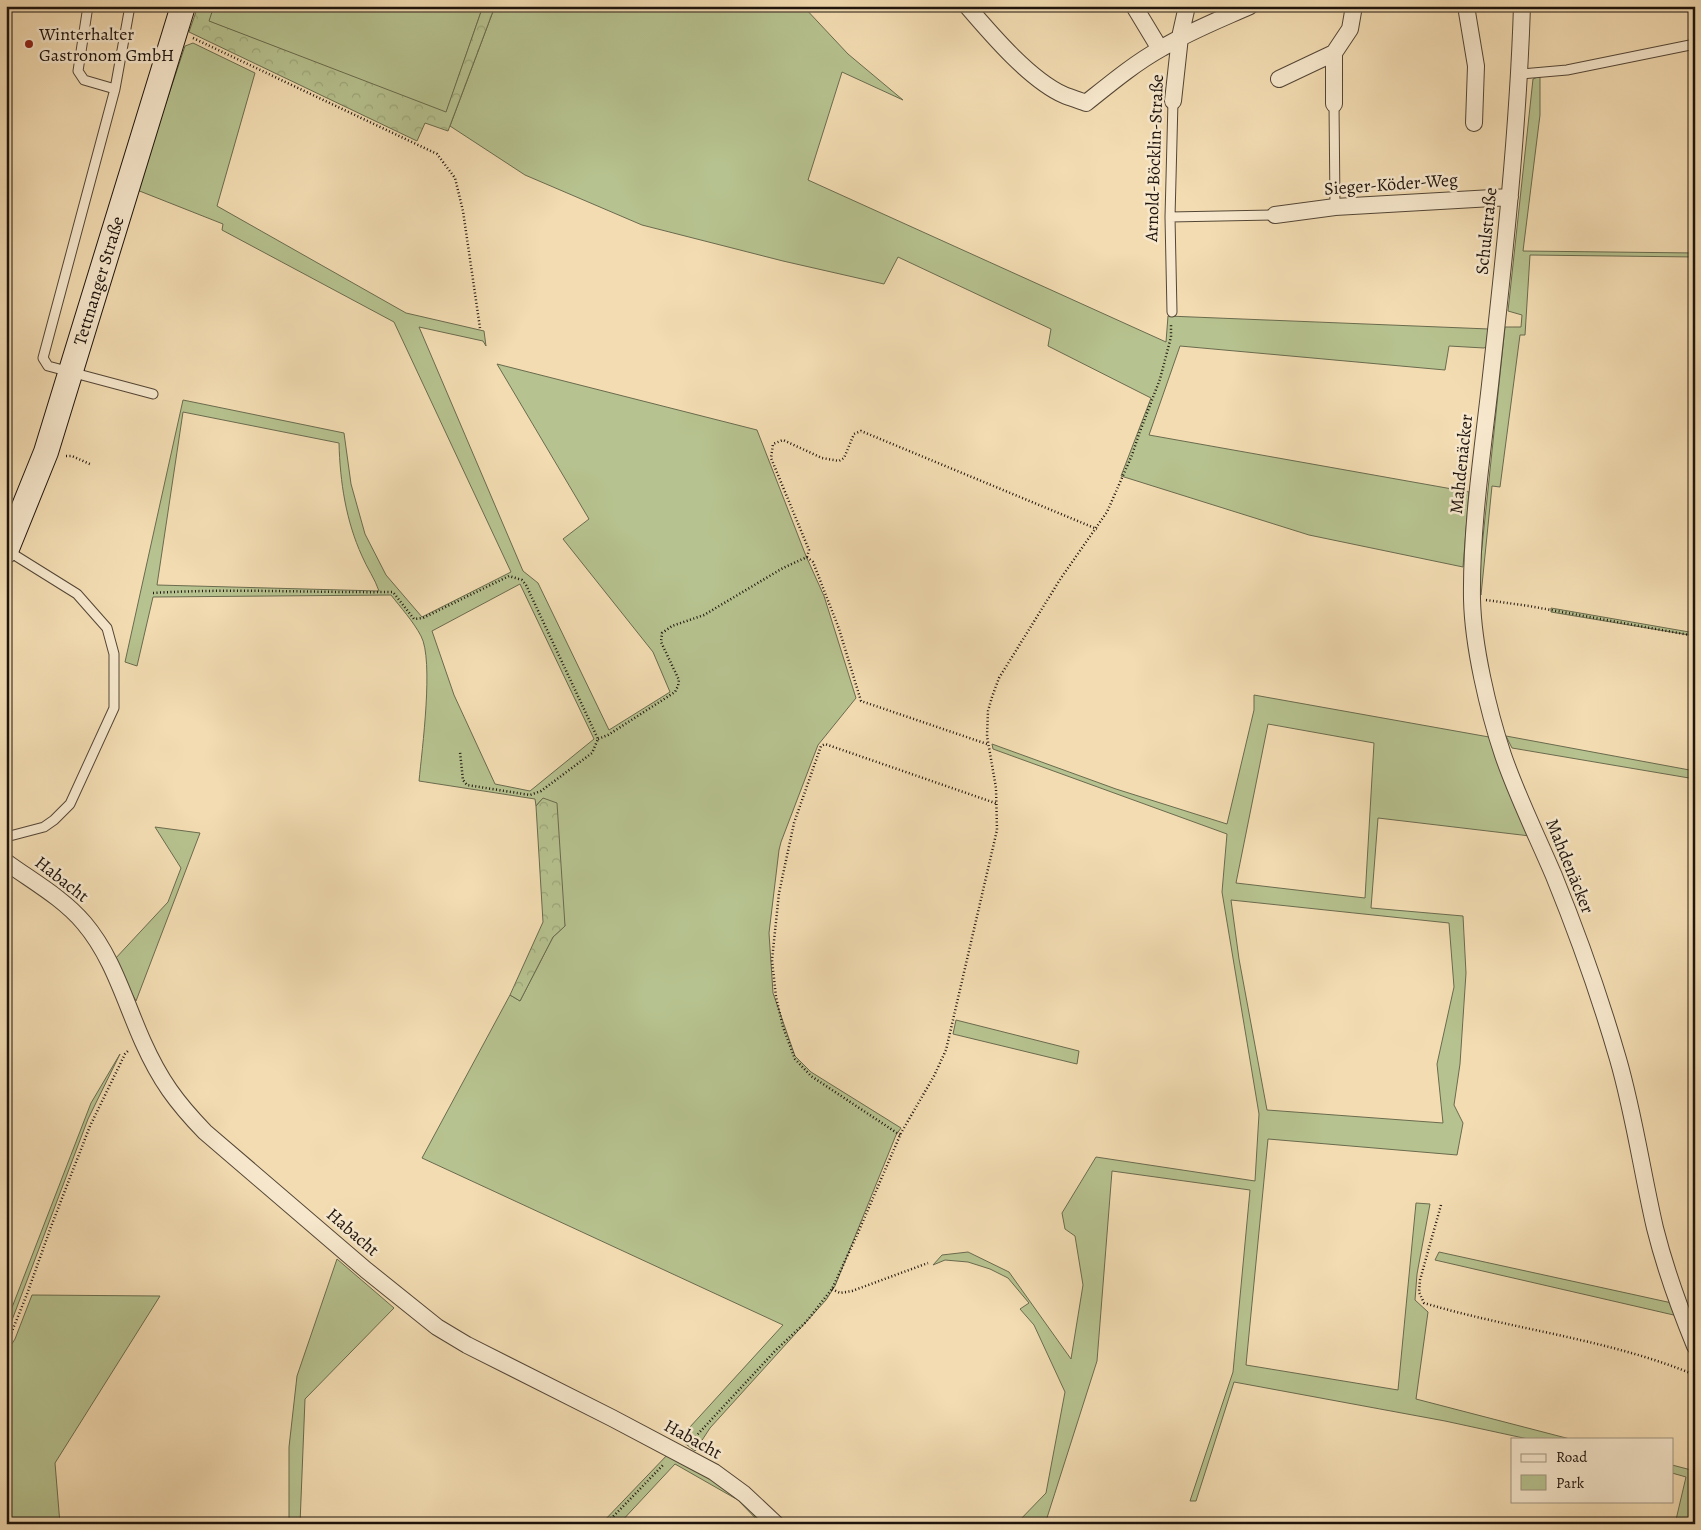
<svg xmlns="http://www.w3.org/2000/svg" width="1701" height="1530" font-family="Alegreya,serif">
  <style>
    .green { fill: #b6c28f; stroke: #6a6b4e; fill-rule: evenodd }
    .forest { fill: url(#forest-crowns); stroke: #6a6b4e }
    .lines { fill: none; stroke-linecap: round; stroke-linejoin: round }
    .service-casing { stroke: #534636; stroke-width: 11 }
    .minor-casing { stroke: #534636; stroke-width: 18 }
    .secondary-casing { stroke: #1e140d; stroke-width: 26 }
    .path { stroke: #1e140d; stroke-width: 2.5; stroke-dasharray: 1 2.5; stroke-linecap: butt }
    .service { stroke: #f7e8cd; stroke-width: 9 }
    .minor { stroke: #f7e8cd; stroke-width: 16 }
    .secondary { stroke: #f7e8cd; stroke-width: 24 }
    .poi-dot { fill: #8f2418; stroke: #f7e8cd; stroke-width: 2 }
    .labels { text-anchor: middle; stroke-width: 5; stroke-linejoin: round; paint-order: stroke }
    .poi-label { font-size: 18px; fill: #1e140d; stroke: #f7e8cd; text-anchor: start }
    .street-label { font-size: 18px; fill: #1e140d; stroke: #f7e8cd }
  </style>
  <defs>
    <pattern id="forest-crowns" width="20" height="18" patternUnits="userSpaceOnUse" patternTransform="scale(1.25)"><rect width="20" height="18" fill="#b6c28f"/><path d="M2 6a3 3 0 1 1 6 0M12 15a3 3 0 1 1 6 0" fill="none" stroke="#9ca67a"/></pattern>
  </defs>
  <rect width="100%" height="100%" fill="#f3dcb2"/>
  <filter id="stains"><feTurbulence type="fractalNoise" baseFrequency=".004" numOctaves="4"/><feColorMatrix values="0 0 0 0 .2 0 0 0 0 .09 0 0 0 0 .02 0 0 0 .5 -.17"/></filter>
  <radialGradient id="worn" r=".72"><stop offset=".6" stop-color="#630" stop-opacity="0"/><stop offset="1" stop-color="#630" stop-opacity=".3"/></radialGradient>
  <path class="green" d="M 214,6 L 483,6 L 446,113 L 208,21 Z
    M 495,6 L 803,6 L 848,54 L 903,100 L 842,72 L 808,180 L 1166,342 L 1168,316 L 1489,329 L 1488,346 L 1484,348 L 1449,346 L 1445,370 L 1180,346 L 1149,435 L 1469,492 L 1463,567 L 1309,535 L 1121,476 L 1151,398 L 1048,346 L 1051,329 L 898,257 L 884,284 L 783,261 L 642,225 L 525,175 L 450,126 Z
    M 193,43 L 255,73 L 217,206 L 406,313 L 484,331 L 486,346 L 483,341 L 419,327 L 523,571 L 538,583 L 609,730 L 670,692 L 653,652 L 563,539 L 589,519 L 497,364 L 757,430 L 806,556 L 824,596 L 856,698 L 818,745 L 781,842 L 779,850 L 769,933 L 773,993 L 795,1056 L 811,1072 L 901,1128 L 896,1135 L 835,1286 L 826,1300 L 710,1428 L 695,1451 L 679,1439 L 783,1325 L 422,1158 L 510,995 L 520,1001 L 553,937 L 565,926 L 543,798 L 536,806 L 535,799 L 419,781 C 422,750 434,660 421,636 C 413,621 401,608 391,595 L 153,597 L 137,666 L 125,662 L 183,400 L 344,433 L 351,484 L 365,534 L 386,575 L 422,617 L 511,572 L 394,322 L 222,230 L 223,224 L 137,190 L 185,46 ZM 183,412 L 339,443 C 340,482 346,521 362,556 C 367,568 375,579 379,591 L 157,585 ZM 520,584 L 594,739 L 530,791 L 495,784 L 454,695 L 432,631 Z
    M 1540,76 L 1540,115 L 1523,251 L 1695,253 L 1695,257 L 1530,255 L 1525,335 L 1520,335 L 1500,487 L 1492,486 L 1481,595 L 1478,585 L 1505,327 L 1521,327 L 1522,315 L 1508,311 L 1533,79 Z
    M 1551,608 L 1695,633 L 1695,636 L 1551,612 Z
    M 1254,695 L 1489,737 L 1530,836 L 1378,818 L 1371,908 L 1463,916 L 1466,973 L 1460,1064 L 1454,1105 L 1463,1123 L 1457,1155 L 1268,1139 L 1246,1365 L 1398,1390 L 1416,1203 L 1430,1204 L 1417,1274 L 1415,1300 L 1428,1312 L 1416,1399 L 1570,1439 L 1528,1439 L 1445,1421 L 1234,1382 L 1196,1501 L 1190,1501 L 1233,1372 L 1250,1190 L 1112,1171 L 1097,1361 L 1045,1524 L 1016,1524 L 1046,1493 L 1065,1392 L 1034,1325 L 1020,1309 L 1029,1303 L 1008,1278 L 990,1269 L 968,1262 L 945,1260 L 933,1265 L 942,1255 L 968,1252 L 1009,1272 L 1071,1359 L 1083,1285 L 1075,1236 L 1065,1229 L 1062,1213 L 1096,1157 L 1255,1181 L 1259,1114 L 1222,892 L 1227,834 L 993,749 L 992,744 L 1116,789 L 1227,824 L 1254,710 ZM 1268,724 L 1374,743 L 1365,898 L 1236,883 ZM 1231,900 L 1449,923 L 1454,987 L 1437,1064 L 1443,1123 L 1267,1110 L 1239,959 Z
    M 1506,736 L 1695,771 L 1695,779 L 1512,748 Z
    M 155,827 L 200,833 L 136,1001 L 114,960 L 168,902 L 181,868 Z
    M 956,1020 L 1079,1051 L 1077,1064 L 953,1034 Z
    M 120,1054 L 88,1119 L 6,1336 L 6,1323 L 91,1103 Z
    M 1439,1252 L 1672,1303 C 1681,1324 1695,1348 1695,1371 L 1678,1316 L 1435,1260 Z
    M 337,1259 L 394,1308 L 305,1399 L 300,1524 L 289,1524 L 289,1447 L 297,1376 Z
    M 32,1295 L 160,1296 L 55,1463 L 60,1524 L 6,1524 L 6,1353 L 15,1339 Z
    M 670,1452 L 711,1476 L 766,1524 L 761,1524 L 738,1500 L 675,1464 L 619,1524 L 601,1524 Z
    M 1672,1465 L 1695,1471 L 1694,1524 L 1675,1524 L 1686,1477 L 1672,1473 Z"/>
  <path class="forest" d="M 198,6 L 214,6 L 209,21 L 446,112 L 483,6 L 495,6 L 448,131 L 425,123 L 417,141 L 189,32 Z
    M 543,798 L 557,803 L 565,926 L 553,937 L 520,1001 L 510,995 L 543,922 L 536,806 Z"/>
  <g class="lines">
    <defs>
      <path id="service" d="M 88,6 L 78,71 L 84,80 L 115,89 L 43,358 L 48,366 L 153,394
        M 1520,74 L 1567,70 L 1695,44
        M 115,89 L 130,6
        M 1334,104 L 1335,207
        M 1170,217 L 1275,215
        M 1172,312 L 1170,217 L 1173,101
        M 6,837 L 44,827 L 54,820 L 70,804 L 114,708 L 114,654 L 107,628 L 77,594 L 8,551"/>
      <path id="minor" d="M 967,6 C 991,34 1030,80 1064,95 C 1071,98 1079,100 1086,103 C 1111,83 1135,63 1162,48 C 1190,31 1221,19 1250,6
        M 1134,6 L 1160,49
        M 1466,6 L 1476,66 L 1474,123
        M 1522,6 C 1518,133 1504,259 1490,385 C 1482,456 1471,528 1472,599 C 1473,646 1488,710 1503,755 C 1517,796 1537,836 1554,876 C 1578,935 1600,997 1618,1059 C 1634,1114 1642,1172 1655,1228 C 1665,1268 1679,1307 1695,1346
        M 1279,79 L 1334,53
        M 1173,101 L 1180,37 L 1187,6
        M 1334,104 L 1334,53 L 1350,29 L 1354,6
        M 1275,215 L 1335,207 L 1510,197
        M 6,862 C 32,881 63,898 84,923 C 113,957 125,1002 143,1042 C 160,1080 176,1102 205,1132 L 366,1270 L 437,1327 L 467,1345 L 612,1418 L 714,1472 L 744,1494 L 776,1524"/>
      <g id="secondary">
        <path id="s1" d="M 6,551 L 46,452 L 183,6"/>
      </g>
    </defs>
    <use href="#service" class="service-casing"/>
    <use href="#minor" class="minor-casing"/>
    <use href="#secondary" class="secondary-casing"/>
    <path class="path" d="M 193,38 L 437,154 L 455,178 L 463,211 L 480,328
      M 66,456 L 72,456 L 92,465
      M 807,557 L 813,562 L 839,629 L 861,701 L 987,744
      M 153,593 C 233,588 313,593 393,592 L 414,619 L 423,618 L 509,576 L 522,580 L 526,585 L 598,739 L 592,753 L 541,791 L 530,795 L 467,785 L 463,780 L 460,752
      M 1486,600 L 1529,606 L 1695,636
      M 598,739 L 608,735 L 675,692 L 678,686 L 679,680 L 661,642 L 662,633 L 672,626 L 704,615 L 783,568 L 807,557 L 809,550 L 771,458 L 773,444 L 783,440 L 822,458 L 839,461 L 844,458 L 854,434 L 861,431 L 1097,529
      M 900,1135 L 811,1076 L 795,1059 L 783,1027 L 776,997 L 772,960 L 779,893 L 794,823 L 821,746 L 825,744 L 998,804
      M 1441,1205 L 1420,1280 L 1419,1292 L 1424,1303 C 1514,1330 1609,1339 1695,1375
      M 832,1289 L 840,1293 L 852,1291 L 928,1263
      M 6,1346 L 27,1294 L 52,1224 L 90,1126 L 125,1054 L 129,1050
      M 692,1443 L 697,1435 L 776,1350 L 806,1322 L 832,1289 L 857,1235 L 901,1133 L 934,1076 L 946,1050 L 997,830 L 996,788 L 987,736 L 988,711 L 992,697 L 999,678 L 1061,578 L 1107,512 L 1132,455 L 1139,434 L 1160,379 L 1171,337 L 1171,324
      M 606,1524 L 664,1464"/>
    <use href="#service" class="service"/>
    <use href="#minor" class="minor"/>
    <use href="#secondary" class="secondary"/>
  </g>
  <circle class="poi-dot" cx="29" cy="44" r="5"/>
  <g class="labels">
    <g class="poi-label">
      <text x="39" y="40">Winterhalter<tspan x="39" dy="21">Gastronom GmbH</tspan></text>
    </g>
    <g class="street-label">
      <text transform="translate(1154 158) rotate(-88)" y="6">Arnold-Böcklin-Straße</text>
      <text transform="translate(1391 184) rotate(-4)" y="6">Sieger-Köder-Weg</text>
      <text transform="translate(1486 231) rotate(-84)" y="6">Schulstraße</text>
      <text dy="6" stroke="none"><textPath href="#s1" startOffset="286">Tettnanger Straße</textPath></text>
      <text transform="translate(1461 464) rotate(-84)" y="6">Mahdenäcker</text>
      <text transform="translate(1570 866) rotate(68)" y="6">Mahdenäcker</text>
      <text transform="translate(62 879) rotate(38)" y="6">Habacht</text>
      <text transform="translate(353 1232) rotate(41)" y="6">Habacht</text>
      <text transform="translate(693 1439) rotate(29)" y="6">Habacht</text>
    </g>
  </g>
  <rect width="1701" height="1530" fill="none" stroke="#f3dcb2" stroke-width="25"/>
  <rect x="8" y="8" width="1686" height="1515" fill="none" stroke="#1e140d" stroke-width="2.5"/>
  <rect x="12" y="12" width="1676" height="1505" fill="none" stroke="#1e140d"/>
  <rect x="1511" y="1438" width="162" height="65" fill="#f7e8cd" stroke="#a09380"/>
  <rect x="1521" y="1454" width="25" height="8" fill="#f7e8cd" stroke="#a09380"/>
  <text x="1556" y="1462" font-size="15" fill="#1e140d">Road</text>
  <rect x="1521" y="1475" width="25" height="15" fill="#b6c28f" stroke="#a09380"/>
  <text x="1556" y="1488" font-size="15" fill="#1e140d">Park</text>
  <rect width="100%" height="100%" filter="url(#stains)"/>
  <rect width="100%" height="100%" fill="url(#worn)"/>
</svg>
